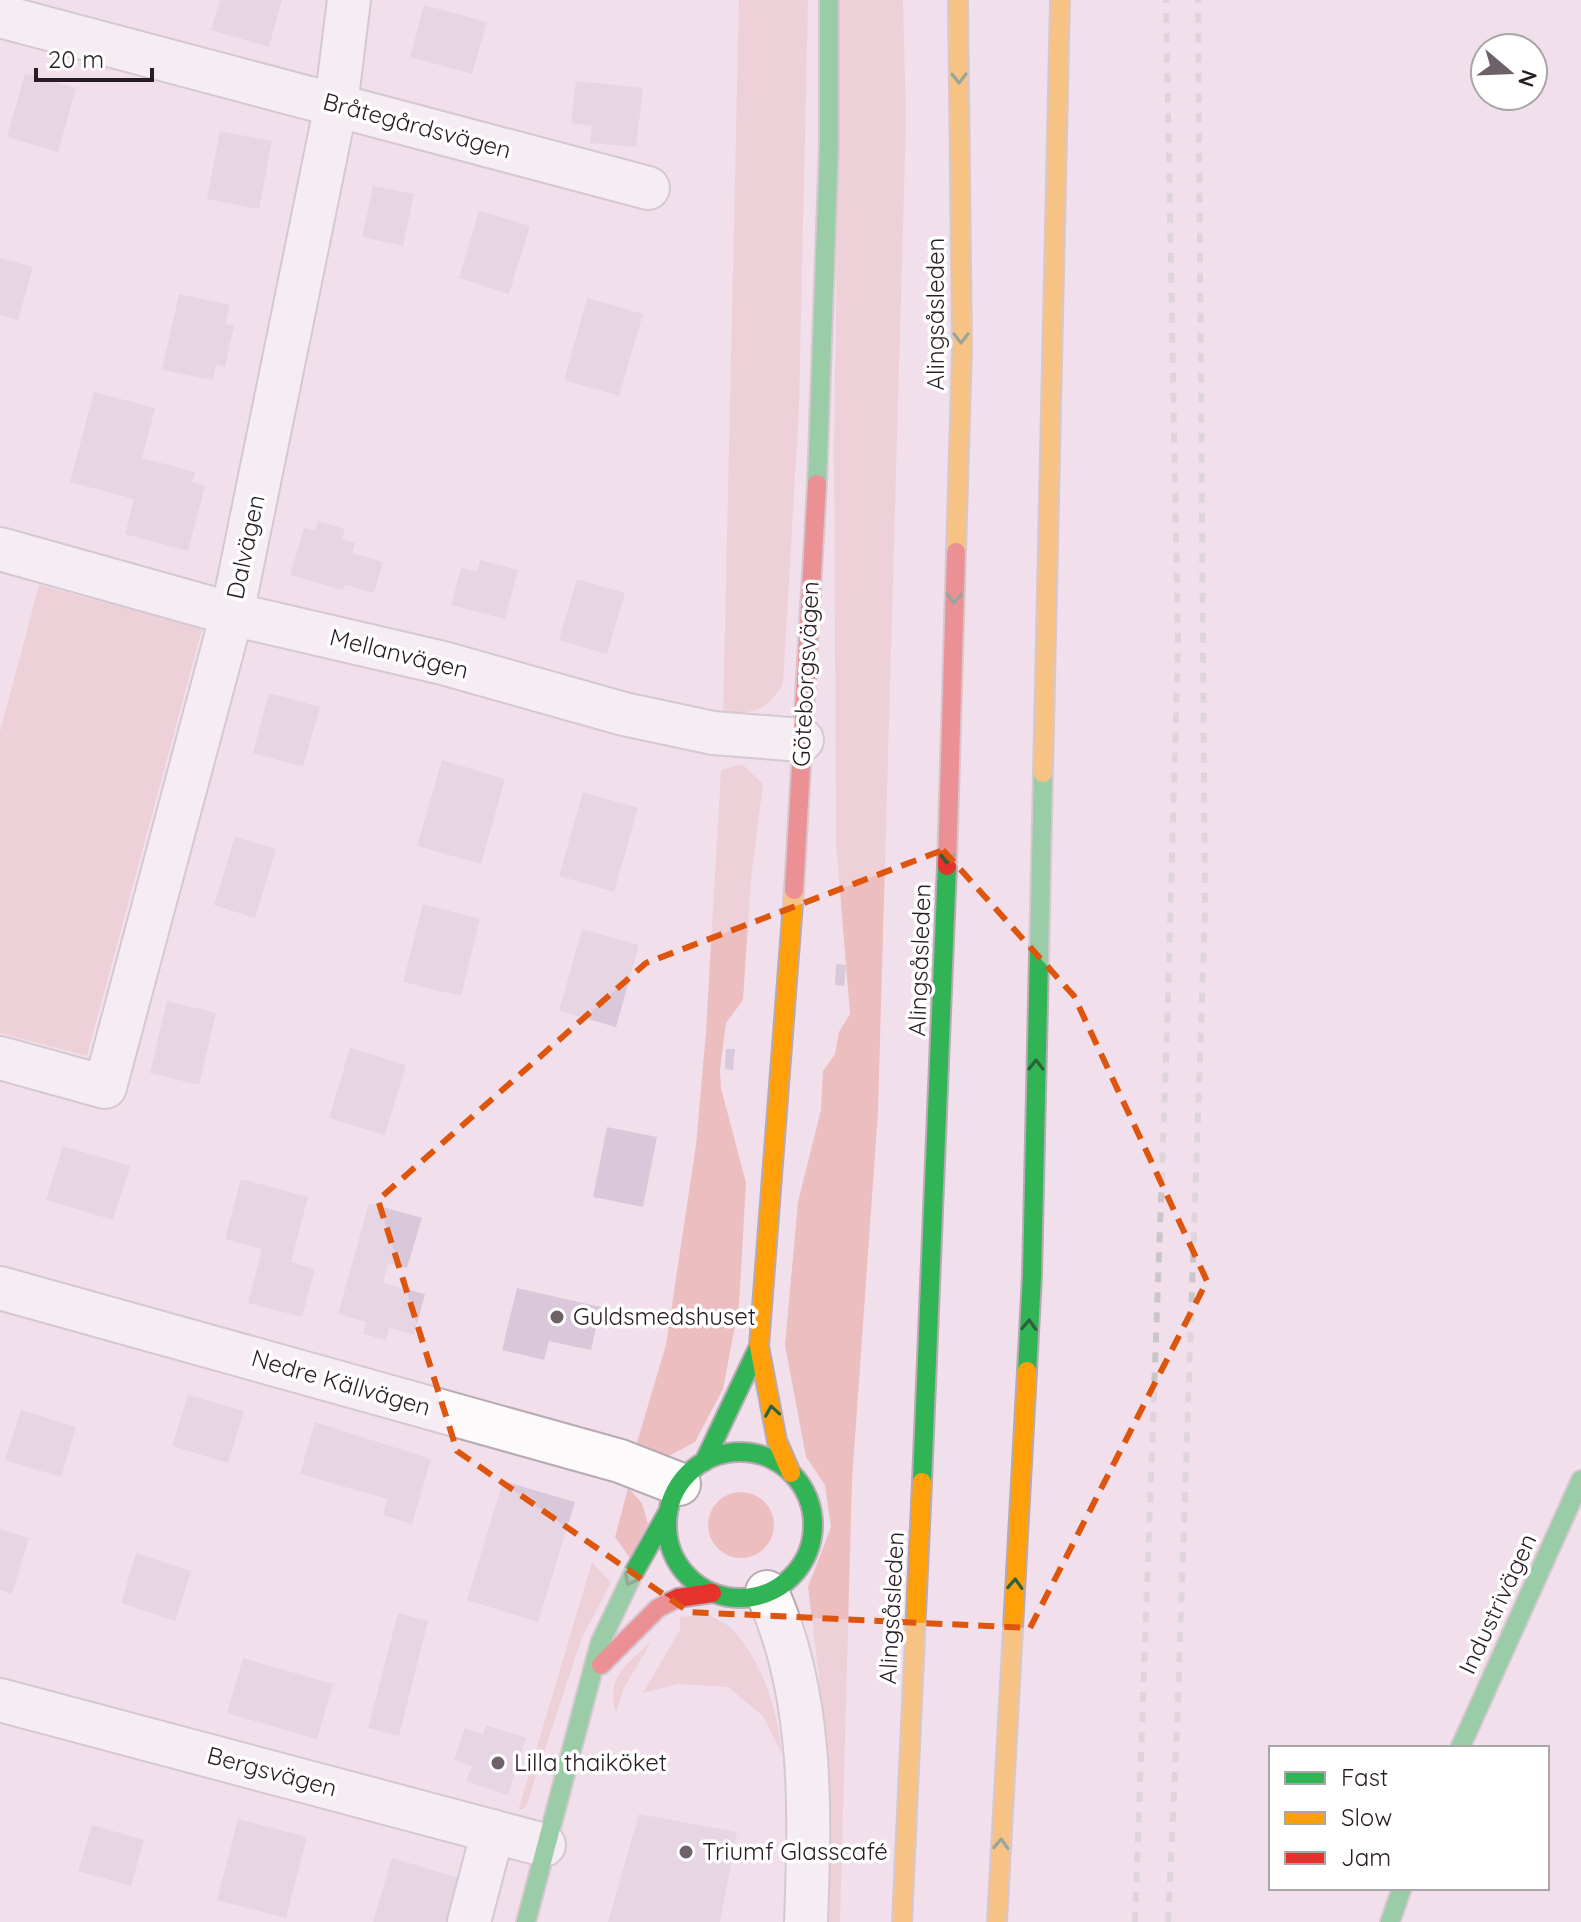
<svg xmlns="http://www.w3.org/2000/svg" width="1581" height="1922" font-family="Quicksand,sans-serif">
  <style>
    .green { fill: #ecbec0 }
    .building { fill: #d9c8d9 }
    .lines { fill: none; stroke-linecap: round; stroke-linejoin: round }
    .street-casing { stroke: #b7aab2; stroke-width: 46 }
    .fast-casing { stroke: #b7aab2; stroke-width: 22 }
    .slow-casing { stroke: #b7aab2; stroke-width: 22 }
    .jam-casing { stroke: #b7aab2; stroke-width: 22 }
    .street { stroke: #fdfafc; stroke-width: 42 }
    .fast { stroke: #30b455; stroke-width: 18 }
    .slow { stroke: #ff9f0a; stroke-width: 18 }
    .jam { stroke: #e5322d; stroke-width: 18 }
    .rail { stroke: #cbc6c9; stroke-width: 6; stroke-dasharray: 10 10; stroke-linecap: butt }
    .oneway { stroke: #2c613b }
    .marked { fill: none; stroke: #de560d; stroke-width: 6; stroke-dasharray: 16 10; stroke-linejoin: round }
    .poi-dot { fill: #6f616a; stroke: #fff; stroke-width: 3 }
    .labels { text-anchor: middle; stroke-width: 7; stroke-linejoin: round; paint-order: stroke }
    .street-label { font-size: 24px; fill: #291d25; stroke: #fff }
    .poi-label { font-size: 24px; fill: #291d25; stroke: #fff; text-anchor: start }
  </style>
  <rect width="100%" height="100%" fill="#f1e0eb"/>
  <path class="green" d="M 739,0 L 808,0 L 799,408 L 783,684 C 765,713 755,712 723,714 Z
    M 840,0 L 903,0 L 906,120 L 878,1112 L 852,1480 L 840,1922 L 821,1922 L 827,1778 L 820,1686 L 808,1587 L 831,1527 L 825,1485 L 806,1457 L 785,1345 L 798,1202 L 821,1110 L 823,1071 L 835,1054 L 839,1032 L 850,1014 L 836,842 L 834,450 Z
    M 39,585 L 202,629 L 87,1056 L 0,1033 L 0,732 Z
    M 742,764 L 763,784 L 751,879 L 743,1000 L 726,1023 L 720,1070 L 721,1088 L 746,1183 L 739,1305 L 723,1389 L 695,1442 L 667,1457 L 635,1449 L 666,1345 L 696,1145 L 706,1032 L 721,770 Z
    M 628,1488 L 642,1503 L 648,1524 L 630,1558 L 615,1537 Z
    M708 1525a33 33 0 1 1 66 0a33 33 0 1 1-66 0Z
    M 592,1562 L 611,1583 L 582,1637 L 526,1807 L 518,1811 Z
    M 708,1614 C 716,1619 728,1624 734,1631 C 763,1663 778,1712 782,1754 L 763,1716 L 728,1687 L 677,1684 L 643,1693 L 680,1630 L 680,1617 Z
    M 651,1642 L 624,1688 L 616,1712 C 605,1678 628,1662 651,1642 Z"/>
  <path class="building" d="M 220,0 L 282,0 L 269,47 L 211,30 Z
    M 424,5 L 487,22 L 472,74 L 410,57 Z
    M 25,73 L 76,88 L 58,152 L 7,137 Z
    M 576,81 L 643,88 L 636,147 L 590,143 L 592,126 L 571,123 Z
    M 220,131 L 272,141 L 259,209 L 207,199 Z
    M 373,186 L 414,194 L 403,246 L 362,237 Z
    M 479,211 L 530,226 L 509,294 L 459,278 Z
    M 0,258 L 33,267 L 18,320 L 0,315 Z
    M 179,294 L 230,305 L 225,324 L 234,326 L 225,367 L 216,365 L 213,380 L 162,370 Z
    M 587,298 L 643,314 L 619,396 L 564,380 Z
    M 94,392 L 155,408 L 142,458 L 195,472 L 192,482 L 205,486 L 188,551 L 125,534 L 134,499 L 70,482 Z
    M 318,521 L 345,529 L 342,539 L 355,543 L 352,553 L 383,562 L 374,593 L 345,585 L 343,590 L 290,575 L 304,528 L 315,531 Z
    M 480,560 L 518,570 L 505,619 L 451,605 L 461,568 L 477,572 Z
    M 577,579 L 625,593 L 607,654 L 559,640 Z
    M 269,693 L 320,707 L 303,767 L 253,753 Z
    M 442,760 L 505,779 L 481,864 L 417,846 Z
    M 583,792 L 638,808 L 614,892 L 559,876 Z
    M 235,837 L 276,849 L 255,918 L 214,905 Z
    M 423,904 L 480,919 L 461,996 L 403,982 Z
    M 582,929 L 639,945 L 616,1027 L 559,1011 Z
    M 836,964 L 846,965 L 844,986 L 835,985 Z
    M 167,1001 L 216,1013 L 199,1085 L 150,1073 Z
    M 350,1048 L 406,1065 L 385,1135 L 329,1118 Z
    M 726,1049 L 735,1049 L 733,1070 L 725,1069 Z
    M 607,1127 L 657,1137 L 643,1207 L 593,1197 Z
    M 63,1146 L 130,1166 L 113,1220 L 46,1200 Z
    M 241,1179 L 308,1197 L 291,1262 L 315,1269 L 302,1317 L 248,1303 L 262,1249 L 225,1239 Z
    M 369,1203 L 422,1218 L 407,1268 L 388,1263 L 383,1283 L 425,1294 L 414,1335 L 389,1328 L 386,1340 L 363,1334 L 366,1322 L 338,1314 Z
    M 517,1288 L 601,1307 L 591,1350 L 549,1341 L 544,1360 L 502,1350 Z
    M 188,1395 L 244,1411 L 228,1463 L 172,1446 Z
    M 21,1410 L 76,1427 L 61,1477 L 5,1460 Z
    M 315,1422 L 431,1459 L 412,1524 L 383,1515 L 387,1499 L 300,1474 Z
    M 503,1481 L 575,1502 L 538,1622 L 467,1600 Z
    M 0,1529 L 29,1538 L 12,1594 L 0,1590 Z
    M 136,1553 L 191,1571 L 175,1621 L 121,1603 Z
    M 398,1613 L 428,1621 L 399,1736 L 368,1728 Z
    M 243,1658 L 333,1684 L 317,1739 L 227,1713 Z
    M 486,1725 L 526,1738 L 508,1795 L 466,1781 L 472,1766 L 454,1760 L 465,1728 L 483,1734 Z
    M 639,1814 L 737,1832 L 720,1922 L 608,1922 Z
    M 238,1819 L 307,1837 L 286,1918 L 217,1900 Z
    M 92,1825 L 144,1840 L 131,1886 L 78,1871 Z
    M 392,1858 L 463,1879 L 450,1922 L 373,1922 Z"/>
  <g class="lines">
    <defs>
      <path id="street" d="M 0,16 L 648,188
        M 0,549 L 232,614 L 443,663 L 624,714 L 713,733 L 802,740
        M 0,1058 L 105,1087 L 232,614 L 336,105 L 349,0
        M 0,1288 L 620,1461 L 679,1484
        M 767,1592 C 814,1697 810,1810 806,1922
        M 0,1700 L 544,1845
        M 469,1922 L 493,1831"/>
      <path id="fast" d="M 817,484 L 829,144 L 829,0
        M 1027,1371 L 1032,1276 L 1043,773
        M667 1525a73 73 0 1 1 146 0a73 73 0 1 1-146 0Z
        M 704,1462 L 759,1346
        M 922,1482 L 947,866
        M 1460,1748 L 1581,1480
        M 526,1922 L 600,1643 L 632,1576 L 668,1512
        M 1390,1922 L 1402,1888"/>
      <path id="slow" d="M 956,552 L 962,349 L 958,0
        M 1043,773 L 1060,0
        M 791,1473 L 777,1441 L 759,1346 L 794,890
        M 902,1922 L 922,1482
        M 997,1922 L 1027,1371"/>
      <path id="jam" d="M 947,866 L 956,552
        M 794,890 L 817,484
        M 601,1665 L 658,1608 L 678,1598 L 712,1593"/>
    </defs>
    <use href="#street" class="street-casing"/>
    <use href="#fast" class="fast-casing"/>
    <use href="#slow" class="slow-casing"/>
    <use href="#jam" class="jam-casing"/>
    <use href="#street" class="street"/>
    <use href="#fast" class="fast"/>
    <use href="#slow" class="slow"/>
    <use href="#jam" class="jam"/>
    <path class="rail" d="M 1135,1922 L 1167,1032 L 1178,644 L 1166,0
      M 1168,1922 L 1177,1728 L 1205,911 L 1198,0"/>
  </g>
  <defs><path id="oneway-chevron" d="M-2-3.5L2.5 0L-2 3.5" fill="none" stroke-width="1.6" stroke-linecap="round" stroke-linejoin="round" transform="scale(2)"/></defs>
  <g class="oneway">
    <use href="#oneway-chevron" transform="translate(959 78) rotate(89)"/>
    <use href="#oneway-chevron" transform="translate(961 338) rotate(90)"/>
    <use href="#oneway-chevron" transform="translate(954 598) rotate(92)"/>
    <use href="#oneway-chevron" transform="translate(947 858) rotate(92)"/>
    <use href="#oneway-chevron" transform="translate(1036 1065) rotate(-89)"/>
    <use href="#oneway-chevron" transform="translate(1029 1325) rotate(-87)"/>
    <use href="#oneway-chevron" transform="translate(772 1411) rotate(-99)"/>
    <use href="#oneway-chevron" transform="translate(630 1580) rotate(118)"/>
    <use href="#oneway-chevron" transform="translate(1015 1584) rotate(-87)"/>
    <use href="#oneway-chevron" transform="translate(1001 1844) rotate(-87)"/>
  </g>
  <path d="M0 0H1581V1922H0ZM 943,850 L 1074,996 L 1207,1281 L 1030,1628 L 689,1612 L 457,1451 L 378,1200 L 646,963 Z" fill="#f1e0eb" fill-opacity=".55" fill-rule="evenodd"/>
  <path class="marked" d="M 943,850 L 1074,996 L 1207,1281 L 1030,1628 L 689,1612 L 457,1451 L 378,1200 L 646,963 Z"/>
  <g class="poi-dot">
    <circle cx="557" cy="1317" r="8"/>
    <circle cx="498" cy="1763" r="8"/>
    <circle cx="686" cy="1852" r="8"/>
  </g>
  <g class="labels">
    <g class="street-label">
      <text transform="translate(417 126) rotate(15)" y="8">Bråtegårdsvägen</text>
      <text transform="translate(936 314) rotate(-90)" y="8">Alingsåsleden</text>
      <text transform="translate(246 547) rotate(-78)" y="8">Dalvägen</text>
      <text transform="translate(399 654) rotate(14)" y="8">Mellanvägen</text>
      <text transform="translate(806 674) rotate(-87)" y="8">Göteborgsvägen</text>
      <text transform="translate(920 960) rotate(-88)" y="8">Alingsåsleden</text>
      <text transform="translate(341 1383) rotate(16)" y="8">Nedre Källvägen</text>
      <text transform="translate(1498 1604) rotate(-65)" y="8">Industrivägen</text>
      <text transform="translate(892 1608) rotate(-87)" y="8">Alingsåsleden</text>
      <text transform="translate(272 1772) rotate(15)" y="8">Bergsvägen</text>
    </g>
    <g class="poi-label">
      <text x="573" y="1325">Guldsmedshuset</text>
      <text x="514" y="1771">Lilla thaiköket</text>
      <text x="702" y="1860">Triumf Glasscafé</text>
    </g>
  </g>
  <rect x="1269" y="1746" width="280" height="144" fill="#ffffff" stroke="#a9a5a8" stroke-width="2"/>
  <rect x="1285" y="1772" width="40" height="12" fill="#30b455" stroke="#a9a5a8" stroke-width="2"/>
  <text x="1341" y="1786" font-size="24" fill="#291d25">Fast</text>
  <rect x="1285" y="1812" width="40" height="12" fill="#ff9f0a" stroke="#a9a5a8" stroke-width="2"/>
  <text x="1341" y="1826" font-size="24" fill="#291d25">Slow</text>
  <rect x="1285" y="1852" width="40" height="12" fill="#e5322d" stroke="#a9a5a8" stroke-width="2"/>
  <text x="1341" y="1866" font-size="24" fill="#291d25">Jam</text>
  <g transform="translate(1509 72) rotate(109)"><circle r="38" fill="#ffffff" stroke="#a9a5a8" stroke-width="2"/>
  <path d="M0-6L14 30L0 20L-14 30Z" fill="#6f616a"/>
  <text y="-12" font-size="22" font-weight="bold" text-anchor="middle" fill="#291d25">N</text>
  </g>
  <path d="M36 68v12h116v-12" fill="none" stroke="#291d25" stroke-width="4"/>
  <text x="48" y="68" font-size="24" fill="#291d25" stroke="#ffffff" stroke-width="6" paint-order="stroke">20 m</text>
</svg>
